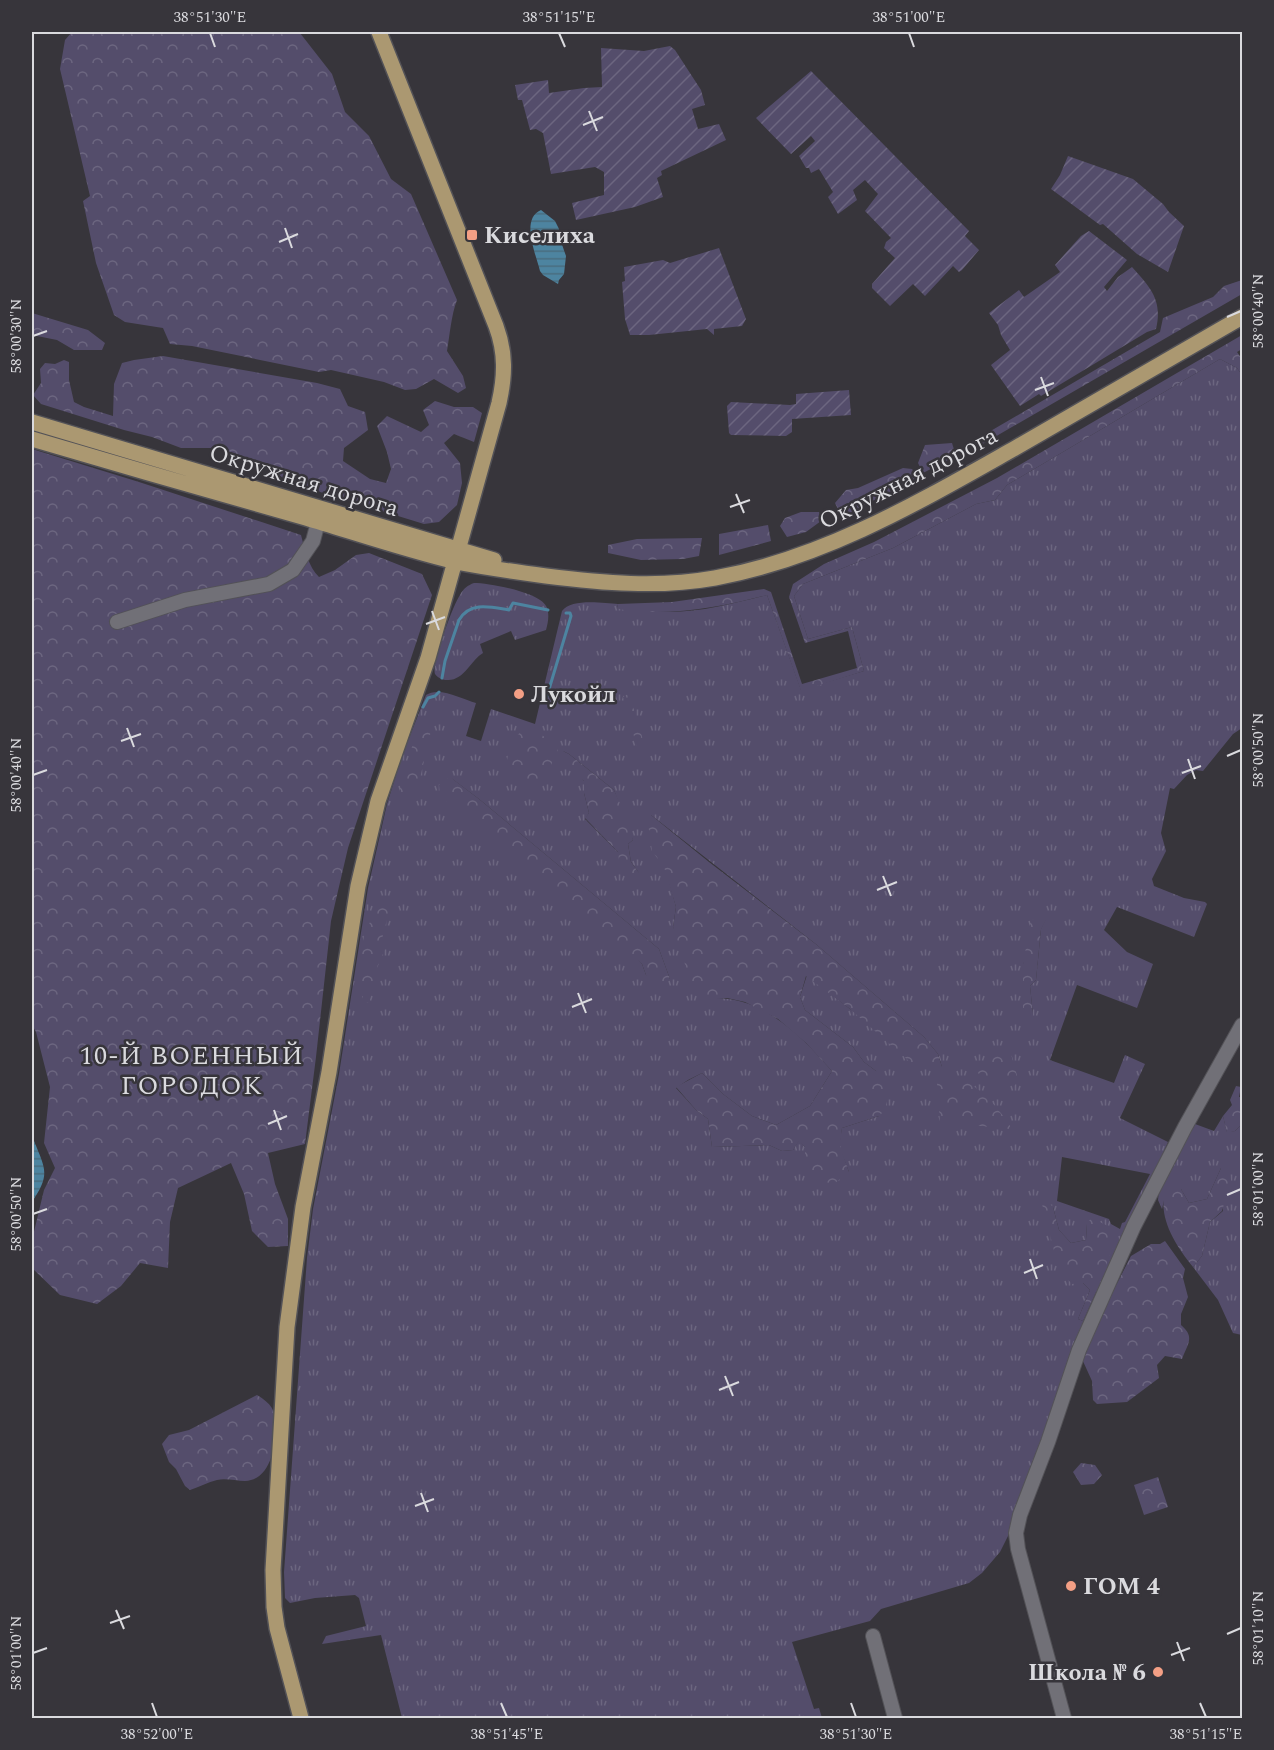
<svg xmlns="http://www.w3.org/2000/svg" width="1274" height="1750" font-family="Spectral,serif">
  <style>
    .grass { fill: url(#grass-tufts); fill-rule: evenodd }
    .forest { fill: url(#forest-crowns) }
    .garden { fill: url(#garden-furrows) }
    .water { fill: url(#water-rules) }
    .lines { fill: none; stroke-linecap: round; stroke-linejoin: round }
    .stream { stroke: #4d84a0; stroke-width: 3 }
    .minor-casing { stroke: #535257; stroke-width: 16 }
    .major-casing { stroke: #535257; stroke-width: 18 }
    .minor { stroke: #717077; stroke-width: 14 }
    .major { stroke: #ab9871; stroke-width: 15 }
    .ticks { fill: none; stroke: #dadade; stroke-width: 2 }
    .poi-dot { fill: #f39f85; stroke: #37353b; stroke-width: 2 }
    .labels { text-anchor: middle; stroke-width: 5; stroke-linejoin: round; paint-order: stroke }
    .poi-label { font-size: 24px; font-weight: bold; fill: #dadade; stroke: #37353b; text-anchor: start }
    .street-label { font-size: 24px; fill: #dadade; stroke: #37353b }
    .neighbourhood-label { font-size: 26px; letter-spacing: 1.5px; fill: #dadade; stroke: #37353b }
    .neatline { fill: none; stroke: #dadade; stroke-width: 2 }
    .ticks-label { font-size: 15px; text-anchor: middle; fill: #dadade }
  </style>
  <defs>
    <pattern id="grass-tufts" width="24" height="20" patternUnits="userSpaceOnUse" patternTransform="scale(1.5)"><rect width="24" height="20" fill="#544d6b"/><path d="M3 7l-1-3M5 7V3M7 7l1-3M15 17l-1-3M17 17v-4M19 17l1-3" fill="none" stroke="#6c6680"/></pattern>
    <pattern id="forest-crowns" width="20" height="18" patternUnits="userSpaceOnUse" patternTransform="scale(1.5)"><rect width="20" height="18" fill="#544d6b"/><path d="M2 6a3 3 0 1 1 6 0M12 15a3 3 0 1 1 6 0" fill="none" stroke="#6c6680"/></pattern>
    <pattern id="garden-furrows" width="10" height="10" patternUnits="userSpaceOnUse" patternTransform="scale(1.5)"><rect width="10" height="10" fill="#544d6b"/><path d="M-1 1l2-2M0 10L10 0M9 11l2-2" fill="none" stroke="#6c6680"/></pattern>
    <pattern id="water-rules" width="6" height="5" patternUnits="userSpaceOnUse" patternTransform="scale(1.5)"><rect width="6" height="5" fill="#4d84a0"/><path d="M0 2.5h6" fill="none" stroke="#496d7f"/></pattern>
  </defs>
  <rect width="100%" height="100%" fill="#37353b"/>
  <path class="grass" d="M 1220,359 L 1237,368 L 1242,375 L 1242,728 L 1233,734 L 1203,771 L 1196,770 L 1187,775 L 1174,789 L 1170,788 L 1161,833 L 1166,851 L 1152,879 L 1154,886 L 1184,898 L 1205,902 L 1207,904 L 1194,937 L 1117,907 L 1104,930 L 1127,952 L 1153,964 L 1137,1008 L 1077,985 L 1050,1060 L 1114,1083 L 1125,1055 L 1145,1064 L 1120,1118 L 1168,1142 L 1064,1372 L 1049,1420 L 1014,1515 L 1008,1536 L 1000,1552 L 982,1573 L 969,1583 L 881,1609 L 870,1621 L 792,1642 L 814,1709 L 819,1708 L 822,1718 L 402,1718 L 381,1635 L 322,1644 L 326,1636 L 366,1626 L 359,1598 L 355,1595 L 315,1598 L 290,1603 L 285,1598 L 284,1572 L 307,1258 L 313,1209 L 339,1074 L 368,888 L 387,804 L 402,756 L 426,695 C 439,686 462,699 476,703 L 466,736 L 481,741 L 491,709 L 535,724 L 562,611 C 571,598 603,603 618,604 L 617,608 C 634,609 652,612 669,612 C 702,612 735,603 767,595 L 801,690 L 864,671 L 852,627 L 808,639 L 794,596 L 803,584 L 893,548 L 976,504 L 995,500 L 1007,485 ZM 563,751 L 569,754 L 614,790 L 633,840 L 628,844 L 631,862 L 639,873 L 585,819 L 589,813 L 584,793 L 584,781 ZM 451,778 L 479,799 L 659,949 L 670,979 L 646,975 L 642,964 ZM 651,815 L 817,945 L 924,1037 L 938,1054 L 942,1067 L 850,1009 L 807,975 L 800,997 L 805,1010 L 853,1047 L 864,1062 L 876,1071 L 879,1116 L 842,1128 L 839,1146 L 849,1172 L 805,1147 L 799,1140 L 793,1150 L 782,1151 L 769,1145 L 712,1147 L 708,1119 L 696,1110 L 676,1088 L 688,1080 L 702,1073 L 723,1094 L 752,1116 L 776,1125 L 810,1106 L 832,1071 C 801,1036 763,996 712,998 L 673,927 L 676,907 ZM 1046,919 L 1041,929 L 1036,980 L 1030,986 L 1033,1015 L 1023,964 ZM 1062,1157 L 1150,1174 L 1125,1222 L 1122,1223 L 1120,1229 L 1111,1224 L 1109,1219 L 1057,1201 ZM 1043,1204 L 1053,1207 L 1059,1230 L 1071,1243 L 1086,1240 L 1087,1224 L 1096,1292 L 1083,1321 L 1078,1319 L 1090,1290 L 1083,1283 Z
    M 474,583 C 489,583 539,592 546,606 C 550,613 548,623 546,630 L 515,640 L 511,631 L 480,644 L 483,653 C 471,660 464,681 447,680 C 443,680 438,678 435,674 C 431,665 453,605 460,595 C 463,589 468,585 474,583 Z
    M 1223,1116 L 1227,1132 L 1235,1131 L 1242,1124 L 1242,1335 L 1233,1333 L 1218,1300 L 1193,1267 L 1202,1256 L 1210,1222 L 1223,1211 L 1221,1168 L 1207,1199 L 1189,1203 L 1181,1189 L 1165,1196 L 1162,1209 L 1158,1200 L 1159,1191 L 1185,1139 L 1195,1124 L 1214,1131 Z"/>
  <path class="forest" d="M 72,32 L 297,32 L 300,33 L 332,74 L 345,112 L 369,136 L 391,179 L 411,194 L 457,300 C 451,316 450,334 447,351 L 463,376 L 466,388 L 458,393 L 434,379 L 416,389 L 405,390 L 384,382 L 331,370 L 319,372 L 192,346 L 170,344 L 163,328 L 125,322 L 114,315 L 96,263 L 83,201 L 90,196 L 60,69 L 65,40 Z
    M 1242,280 L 1242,294 L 974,449 L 970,443 L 1160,332 L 1163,318 L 1213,297 L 1224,286 Z
    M 32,313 L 88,330 L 105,343 L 102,350 L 74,350 L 57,340 L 32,335 Z
    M 1242,335 L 1242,349 L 1237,352 L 1242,359 L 1242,375 L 1237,368 L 1220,359 L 1007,485 L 995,500 L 976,504 L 893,548 L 803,584 L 794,596 L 808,639 L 852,627 L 864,671 L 801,691 L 767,595 C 728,605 690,613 649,612 C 638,611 627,612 617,608 L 618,604 L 672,602 L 764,589 L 771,592 L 802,684 L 857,668 L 848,631 L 805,643 L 789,597 L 793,584 L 824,564 L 874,542 L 997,478 Z
    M 163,356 L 317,383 L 340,389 L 348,406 L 365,412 L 368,430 L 344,448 L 343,461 L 370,479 L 386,483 L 391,469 L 387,452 L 377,426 L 387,416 L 421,432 L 429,425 L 423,410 L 435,401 L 454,407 L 473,407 L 482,413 L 474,442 L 454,434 L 444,443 L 460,463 L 462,483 L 457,505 L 439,522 L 424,524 L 291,483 L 256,460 L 216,448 L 181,448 L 152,437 L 124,430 L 41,404 L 33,395 L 41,383 L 40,369 L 45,363 L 55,364 L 64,360 L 69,362 L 69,380 L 74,402 L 84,407 L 113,416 L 114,384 L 122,363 L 134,360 Z
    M 952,443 L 956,456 L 923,473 L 918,463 L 925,445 Z
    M 32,449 L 139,482 L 301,535 C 305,550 308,566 319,577 L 335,570 L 356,555 L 369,553 L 422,574 L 432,595 L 348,848 L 331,921 L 316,1057 L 305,1144 L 268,1153 L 275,1184 L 288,1219 L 288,1246 L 268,1247 L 252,1231 L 244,1194 L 231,1163 L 178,1188 L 170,1222 L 168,1268 L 140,1263 L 121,1286 L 97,1304 L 60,1295 L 32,1268 L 32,1240 L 44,1190 L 55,1168 L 44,1143 L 50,1087 L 36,1032 L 32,1025 Z
    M 903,468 L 912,469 L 918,477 L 842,517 L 835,503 L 846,490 L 858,488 Z
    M 801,512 L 819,512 L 821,521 L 806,532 L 787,537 L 780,526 L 785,518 Z
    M 768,525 L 771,541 L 719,555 L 719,534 Z
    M 702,538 L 699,556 L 683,559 L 641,560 L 608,553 L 608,545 L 637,539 Z
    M 628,694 L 639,723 L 646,755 L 640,758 L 623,697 Z
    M 429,716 L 433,722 L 421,774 L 402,809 L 395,807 L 419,722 Z
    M 529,729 L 538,731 L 558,750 L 551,765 L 539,785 L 506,769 C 508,753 509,734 529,729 Z
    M 563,751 L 569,754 L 614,790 L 631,828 L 633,840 L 628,844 L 631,862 L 639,873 L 635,881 L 620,868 L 618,852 L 585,818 L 589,813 L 584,793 L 584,781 L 563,759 Z
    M 450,777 L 479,799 L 659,949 L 670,979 L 662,986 L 646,975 L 642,964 L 440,796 L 439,785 Z
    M 651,815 L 709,862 L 817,945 L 924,1037 L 938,1054 L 942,1067 L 918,1069 L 850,1009 L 806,976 L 800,997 L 805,1010 L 853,1047 L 864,1062 L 876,1071 L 887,1084 L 886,1109 L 879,1116 L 842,1128 L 840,1146 L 849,1172 L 835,1183 L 818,1182 L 805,1169 L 805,1147 L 799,1141 L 793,1150 L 782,1151 L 769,1145 L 712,1147 L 708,1119 L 696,1110 L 676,1087 L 702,1073 L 723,1094 L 752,1116 L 776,1125 L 810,1106 L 832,1071 L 806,1043 L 778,1019 L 745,1002 L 727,998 L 712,999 L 692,986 L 673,927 L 676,907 L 664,867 L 652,851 L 647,817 Z
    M 387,905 L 390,908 L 382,939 L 385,949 L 375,973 L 369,1003 L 363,1003 L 363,991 L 358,987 L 364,935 L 377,907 Z
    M 1042,916 L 1046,919 L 1041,929 L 1036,980 L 1030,986 L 1033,1015 L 1028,1023 L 1023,1021 L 1023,964 L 1031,920 Z
    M 1011,1054 L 1018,1079 L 1014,1086 L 1001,1080 L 985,1081 L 972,1066 L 995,1056 Z
    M 963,1077 L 989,1099 L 1010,1124 L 1010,1129 L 940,1122 L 937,1083 Z
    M 1236,1086 L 1241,1087 L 1239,1097 L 1242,1097 L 1242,1124 L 1235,1131 L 1227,1133 L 1223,1116 L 1232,1105 L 1230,1100 Z
    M 1221,1168 L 1229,1168 L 1231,1181 L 1222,1211 L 1210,1222 L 1202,1256 L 1193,1267 C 1177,1247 1160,1222 1164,1196 L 1174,1188 L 1181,1189 L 1189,1203 L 1207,1199 Z
    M 1048,1202 L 1053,1207 L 1059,1230 L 1071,1243 L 1086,1240 L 1087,1224 L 1091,1218 L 1106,1225 L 1114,1244 L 1096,1292 L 1083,1321 L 1078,1319 L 1090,1290 L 1083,1283 L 1072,1284 L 1059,1270 L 1042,1204 Z
    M 1165,1241 L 1185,1269 L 1183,1278 L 1188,1297 L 1181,1314 L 1181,1325 C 1195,1337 1188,1343 1182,1359 L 1165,1356 L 1157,1365 L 1159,1378 L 1127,1402 L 1097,1404 L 1093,1400 L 1092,1381 L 1082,1359 L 1103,1311 L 1131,1256 L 1151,1244 L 1160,1244 Z
    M 257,1395 C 272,1404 277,1412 276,1429 C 275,1448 270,1480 245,1481 C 236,1481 226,1478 217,1480 C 208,1482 199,1487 190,1490 L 185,1486 L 176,1469 L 169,1462 L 162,1444 L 169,1435 L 189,1430 Z
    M 1081,1463 L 1095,1465 L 1102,1475 L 1094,1484 L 1081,1485 L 1073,1472 Z
    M 1158,1477 L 1168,1507 L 1144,1515 L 1134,1485 Z"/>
  <path class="garden" d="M 670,46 L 675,50 L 701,90 L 705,105 L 692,109 L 698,129 L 719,124 L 726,140 L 661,171 L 662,175 L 657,178 L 663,197 L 635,207 L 576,220 L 572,203 L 604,195 L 604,172 L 595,167 L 551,174 L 543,133 L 536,129 L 530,130 L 522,100 L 518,100 L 515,85 L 548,80 L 549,93 L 584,88 L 602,87 L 601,48 L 644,51 Z
    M 811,71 L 969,231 L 965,236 L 979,250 L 962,270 L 959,272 L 953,266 L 925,296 L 913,284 L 890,306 L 872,288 L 872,284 L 895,258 L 884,248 L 886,242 L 891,238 L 865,211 L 878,194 L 865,180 L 853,190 L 857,200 L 838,214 L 828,197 L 833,192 L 819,169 L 811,173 L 809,168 L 806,168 L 799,156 L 815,141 L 811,136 L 791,154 L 756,118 Z
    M 1068,156 L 1133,179 L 1163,204 L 1169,212 L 1184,226 L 1168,272 L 1137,254 L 1103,224 L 1100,225 L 1051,189 L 1060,175 Z
    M 1089,231 L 1127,260 L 1104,287 L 1107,291 L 1118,277 L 1132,267 C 1150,287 1163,300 1156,329 L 1147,332 L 1041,396 L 1039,394 L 1020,406 L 991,365 L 1010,350 L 1001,335 L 998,325 L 989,313 L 1019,290 L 1024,297 L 1060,272 L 1055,265 L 1081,236 Z
    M 719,248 L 746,319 L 742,326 L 714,329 L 714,335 L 707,329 L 649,335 L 630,335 L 625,319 L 622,282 L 625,281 L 624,267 L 663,260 L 670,263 Z
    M 849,390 L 851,415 L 792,419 L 792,432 L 786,436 L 731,435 L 729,433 L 727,406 L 731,402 L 790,405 L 796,404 L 796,394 Z"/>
  <path class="water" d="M 541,210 L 555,221 L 559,229 L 559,236 L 566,256 L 564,274 L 559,280 L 558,284 L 543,275 L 540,271 C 536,254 520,219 541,210 Z
    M 32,1140 L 34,1141 C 46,1170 50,1175 32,1202 Z"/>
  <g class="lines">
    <path class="stream" d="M 442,678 L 445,661 L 459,620 C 470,601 491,607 509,610 L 513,603 L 548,610
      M 547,696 L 571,616 L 570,613 L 566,613
      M 423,707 L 428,698 L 435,696 L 439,692"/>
    <defs>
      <path id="minor" d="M 117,622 L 185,600 L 269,584 L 293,570 L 313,541 L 318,522
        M 873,1636 L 895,1718
        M 1064,1718 L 1018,1549 L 1016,1533 L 1020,1515 L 1048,1442 L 1079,1350 L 1134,1226 L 1185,1127 L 1242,1025"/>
      <path id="major" d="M 32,422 L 494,560
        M 32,439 C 123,466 215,492 306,518 C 356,533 406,550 456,562 C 486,568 516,572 546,576 C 602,583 659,588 715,578 C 825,558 921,501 1017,447 C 1092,404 1167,360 1242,317
        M 301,1718 L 277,1628 L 274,1607 L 273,1570 L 287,1327 L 303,1207 L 329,1072 L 358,886 L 378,801 L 428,658 L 499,403 C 505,376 506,353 496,326 L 379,32"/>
    </defs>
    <use href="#minor" class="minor-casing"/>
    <use href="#major" class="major-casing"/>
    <use href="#minor" class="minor"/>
    <use href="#major" class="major"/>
  </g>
  <path class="ticks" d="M 210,33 L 215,47M 559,33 L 565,47M 909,33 L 914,47M 589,111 L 597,131M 583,125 L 603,117M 285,228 L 292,248M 279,242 L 298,234M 1227,317 L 1241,311M 33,336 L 47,331M 1041,377 L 1048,396M 1035,390 L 1054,383M 736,494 L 744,513M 730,507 L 750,500M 432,611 L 439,630M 426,624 L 445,617M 127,728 L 134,747M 121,741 L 141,734M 1227,756 L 1241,750M 1188,759 L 1195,779M 1182,773 L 1201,766M 33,775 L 47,770M 883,876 L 891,896M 877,890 L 897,882M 578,993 L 586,1013M 572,1007 L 592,999M 274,1110 L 281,1130M 268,1124 L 287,1116M 1227,1195 L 1241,1189M 33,1214 L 47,1209M 1030,1259 L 1037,1279M 1024,1273 L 1043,1265M 725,1376 L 733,1396M 719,1390 L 739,1382M 421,1493 L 428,1512M 415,1506 L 434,1499M 116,1610 L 124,1629M 110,1623 L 130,1616M 1227,1634 L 1241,1628M 1177,1642 L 1184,1661M 33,1653 L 47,1648M 1171,1655 L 1190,1648M 152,1703 L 157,1717M 501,1703 L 507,1717M 851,1703 L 856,1717M 1200,1703 L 1206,1717"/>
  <g class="poi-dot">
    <rect x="466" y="229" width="12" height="12" rx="3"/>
    <circle cx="519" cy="694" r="6"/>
    <circle cx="1071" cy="1586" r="6"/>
    <circle cx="1158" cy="1672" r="6"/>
  </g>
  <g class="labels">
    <g class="poi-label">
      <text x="484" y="243">Киселиха</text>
      <text x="531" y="702">Лукойл</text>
      <text x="1083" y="1594">ГОМ 4</text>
      <text x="1146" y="1680" text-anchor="end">Школа № 6</text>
    </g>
    <g class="street-label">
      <text transform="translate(908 478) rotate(-27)" y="8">Окружная дорога</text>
      <text transform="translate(304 480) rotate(17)" y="8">Окружная дорога</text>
    </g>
    <g class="neighbourhood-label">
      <text x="192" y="1064">10-Й ВОЕННЫЙ<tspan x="192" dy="30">ГОРОДОК</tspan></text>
    </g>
  </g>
  <rect width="1274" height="1750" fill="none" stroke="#37353b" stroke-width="66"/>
  <rect x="33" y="33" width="1208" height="1684" class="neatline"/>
  <g class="ticks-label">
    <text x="210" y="22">38°51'30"E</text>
    <text x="559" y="22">38°51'15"E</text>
    <text x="909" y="22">38°51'00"E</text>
    <text transform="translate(1258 311) rotate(-90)" y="5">58°00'40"N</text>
    <text transform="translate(16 336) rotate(-90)" y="5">58°00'30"N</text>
    <text transform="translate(1258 750) rotate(-90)" y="5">58°00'50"N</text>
    <text transform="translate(16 775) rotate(-90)" y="5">58°00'40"N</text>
    <text transform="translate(1258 1189) rotate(-90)" y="5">58°01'00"N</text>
    <text transform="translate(16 1214) rotate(-90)" y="5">58°00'50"N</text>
    <text transform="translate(1258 1628) rotate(-90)" y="5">58°01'10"N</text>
    <text transform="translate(16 1653) rotate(-90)" y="5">58°01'00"N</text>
    <text x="157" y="1739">38°52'00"E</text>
    <text x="507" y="1739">38°51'45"E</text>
    <text x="856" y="1739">38°51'30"E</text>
    <text x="1206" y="1739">38°51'15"E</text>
  </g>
</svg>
